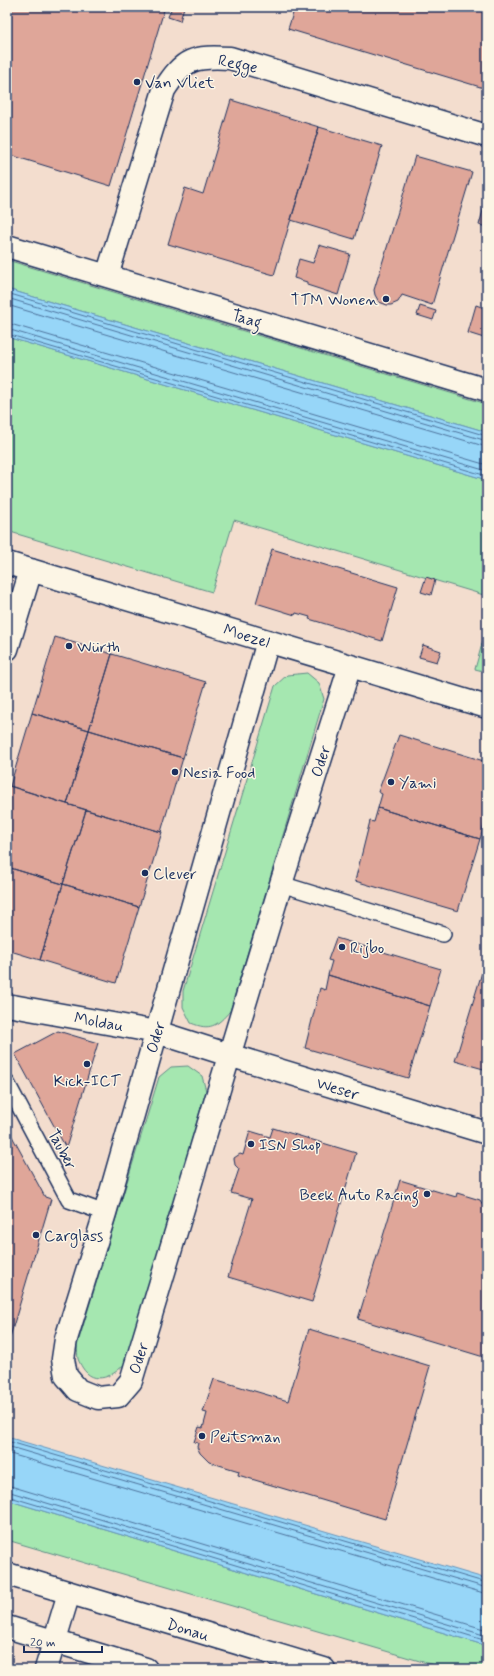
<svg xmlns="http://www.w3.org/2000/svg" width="494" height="1676" font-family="Mynerve,sans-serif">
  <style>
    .built { fill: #f3ddce }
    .green { fill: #a5e7b0; stroke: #608b87 }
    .water { fill: #97d6f8; stroke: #6593ba }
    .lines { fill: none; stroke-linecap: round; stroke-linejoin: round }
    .shore { stroke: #4d729c; stroke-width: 1 }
    .building { fill: #dfa699; stroke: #1b2f5e }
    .service-casing { stroke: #1b2f5e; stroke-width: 18 }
    .minor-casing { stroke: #1b2f5e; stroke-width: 25 }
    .secondary-casing { stroke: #1b2f5e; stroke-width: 25 }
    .service { stroke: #fcf5e5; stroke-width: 15 }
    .minor { stroke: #fcf5e5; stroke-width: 22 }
    .secondary { stroke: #fcf5e5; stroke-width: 22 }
    .poi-dot { fill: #1b2f5e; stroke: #fcf5e5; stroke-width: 1.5 }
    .labels { text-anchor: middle; stroke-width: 3; stroke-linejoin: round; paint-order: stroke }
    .street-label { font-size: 16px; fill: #1b2f5e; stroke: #fcf5e5 }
    .poi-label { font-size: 16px; fill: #1b2f5e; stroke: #fcf5e5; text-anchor: start }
  </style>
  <rect width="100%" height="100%" fill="#fcf5e5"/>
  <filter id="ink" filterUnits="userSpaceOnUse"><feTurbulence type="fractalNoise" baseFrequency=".025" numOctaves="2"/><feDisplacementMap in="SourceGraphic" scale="8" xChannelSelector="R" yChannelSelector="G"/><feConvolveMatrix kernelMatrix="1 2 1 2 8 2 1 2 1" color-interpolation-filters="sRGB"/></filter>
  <g filter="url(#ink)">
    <path class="built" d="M 7,7 L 487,7 L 487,1669 L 7,1669 Z"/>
    <path class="green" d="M 7,260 L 487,404 L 487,432 L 7,289 Z
      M 7,337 L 487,480 L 487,596 L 234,520 L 212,592 L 7,531 Z
      M 487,626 L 487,672 L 475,669 Z
      M 307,673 L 319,683 L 324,699 L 230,1011 C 217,1026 210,1031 191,1023 L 183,1007 L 183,991 L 275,686 L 287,675 Z
      M 188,1066 L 202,1076 L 206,1091 L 126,1362 C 115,1376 94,1387 82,1367 C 81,1365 79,1362 78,1359 C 77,1355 78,1350 77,1346 L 159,1077 L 171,1067 Z
      M 7,1500 L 487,1646 L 487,1669 L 447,1669 L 7,1540 Z"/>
    <path class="water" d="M 7,289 L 487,432 L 487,480 L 7,337 Z
      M 7,1437 L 487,1579 L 487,1646 L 7,1500 Z"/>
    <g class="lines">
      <path class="shore" d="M 7,293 L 487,436
        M 7,298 L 487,441
        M 7,305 L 487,447
        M 7,323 L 487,465
        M 7,329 L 487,471
        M 7,334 L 487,476
        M 7,1441 L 487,1583
        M 7,1446 L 487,1588
        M 7,1453 L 487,1594
        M 7,1485 L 487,1630
        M 7,1491 L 487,1636
        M 7,1496 L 487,1641"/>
    </g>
    <path class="building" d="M 7,7 L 165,7 L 111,186 L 7,154 Z
      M 172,7 L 184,7 L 180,21 L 168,17 Z
      M 295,7 L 487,7 L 487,89 L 288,29 Z
      M 231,100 L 319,127 L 274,275 L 168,244 L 185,188 L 203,194 Z
      M 319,127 L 382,146 L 354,239 L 291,220 Z
      M 415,156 L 472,172 L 432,305 L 402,295 L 398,302 L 391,305 L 387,305 L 379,302 L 375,295 L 374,290 Z
      M 487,196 L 487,227 L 479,225 Z
      M 319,245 L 350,254 L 338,295 L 307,285 L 307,282 L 294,278 L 299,259 L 313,263 Z
      M 476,305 L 487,309 L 487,339 L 468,333 Z
      M 420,306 L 436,311 L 433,320 L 417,315 Z
      M 272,549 L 398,587 L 382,641 L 309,619 L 310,617 L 296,613 L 295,615 L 256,603 Z
      M 426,577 L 435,580 L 431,595 L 421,592 Z
      M 55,637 L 112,654 L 89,730 L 32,713 Z
      M 423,645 L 441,651 L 437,662 L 419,657 Z
      M 112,654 L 206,682 L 183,758 L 89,730 Z
      M 32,713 L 89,730 L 67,804 L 10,786 Z
      M 89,730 L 183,758 L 161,832 L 67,804 Z
      M 399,735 L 487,762 L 487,815 L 480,839 L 378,808 L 382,794 L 378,792 Z
      M 9,786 L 86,810 L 63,884 L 7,867 L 7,797 Z
      M 378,808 L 480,839 L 458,911 L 355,881 L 370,821 L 374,822 Z
      M 86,810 L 162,832 L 139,907 L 63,884 Z
      M 7,867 L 63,884 L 40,960 L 7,950 Z
      M 63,884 L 139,907 L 116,983 L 40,960 Z
      M 336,938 L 441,969 L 430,1006 L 328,975 L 332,961 L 328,960 Z
      M 487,956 L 487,1070 L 455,1061 Z
      M 328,975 L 430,1006 L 408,1078 L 305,1048 L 320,988 L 325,990 Z
      M 58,1031 L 98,1043 L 66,1148 L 15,1054 Z
      M 7,1127 L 45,1197 L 51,1199 L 7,1347 Z
      M 273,1128 L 356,1153 L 312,1302 L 228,1277 L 252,1199 L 231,1193 L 239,1169 L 235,1165 L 234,1158 L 240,1154 L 243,1155 L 250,1131 L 270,1137 Z
      M 400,1180 L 456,1197 L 457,1193 L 480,1200 L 483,1205 L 487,1207 L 487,1358 L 358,1319 Z
      M 309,1329 L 430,1366 L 385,1519 L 238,1475 L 239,1471 L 209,1462 L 200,1453 L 197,1447 L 198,1443 L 194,1442 L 199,1427 L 203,1428 L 207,1413 L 203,1412 L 214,1379 L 288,1401 Z"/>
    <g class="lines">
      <defs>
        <path id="service" d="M 281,884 L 443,934
          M 7,1083 L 69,1200 L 105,1213"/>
        <path id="minor" d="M 7,246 L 487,390
          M 107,276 L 164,90 C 184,58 194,56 230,58 L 487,136
          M 7,563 L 487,707
          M 268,641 L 105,1213 L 66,1339 L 63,1359 L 66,1376 L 78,1390 L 98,1398 L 118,1396 L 131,1381 L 281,884 L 350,666
          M 7,649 L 31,570
          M 7,1005 L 157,1032 L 229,1055 L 487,1133
          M 46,1669 L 69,1593"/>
        <path id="secondary" d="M 7,1574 L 324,1669
          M 7,1627 L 146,1669"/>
      </defs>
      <use href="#service" class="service-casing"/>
      <use href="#minor" class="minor-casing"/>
      <use href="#secondary" class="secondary-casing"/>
      <use href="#service" class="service"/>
      <use href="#minor" class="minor"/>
      <use href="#secondary" class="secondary"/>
    </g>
  </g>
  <g class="poi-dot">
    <circle cx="137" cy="82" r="4"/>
    <circle cx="386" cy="299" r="4"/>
    <circle cx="69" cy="646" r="4"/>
    <circle cx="175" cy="772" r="4"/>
    <circle cx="391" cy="782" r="4"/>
    <circle cx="145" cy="873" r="4"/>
    <circle cx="342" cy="947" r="4"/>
    <circle cx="87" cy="1064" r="4"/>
    <circle cx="251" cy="1144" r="4"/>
    <circle cx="427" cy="1194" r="4"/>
    <circle cx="36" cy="1235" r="4"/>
    <circle cx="202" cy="1436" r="4"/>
  </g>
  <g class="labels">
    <g class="street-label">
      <text transform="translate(238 63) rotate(12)" y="6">Regge</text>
      <text transform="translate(247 318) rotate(17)" y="6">Taag</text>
      <text transform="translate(247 635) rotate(17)" y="6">Moezel</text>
      <text transform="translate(320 761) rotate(-73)" y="6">Oder</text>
      <text transform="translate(99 1021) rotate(10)" y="6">Moldau</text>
      <text transform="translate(155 1037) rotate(-74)" y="6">Oder</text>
      <text transform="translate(338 1088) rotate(17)" y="6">Weser</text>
      <text transform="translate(63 1149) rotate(62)" y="6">Tauber</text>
      <text transform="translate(138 1358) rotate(-73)" y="6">Oder</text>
      <text transform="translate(188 1629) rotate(17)" y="6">Donau</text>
    </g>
    <g class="poi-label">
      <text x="145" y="88">Van Vliet</text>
      <text x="378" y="305" text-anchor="end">TTM Wonen</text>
      <text x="77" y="652">Würth</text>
      <text x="183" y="778">Nesia Food</text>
      <text x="399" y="788">Yami</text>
      <text x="153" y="879">Clever</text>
      <text x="350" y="953">Rijbo</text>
      <text x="87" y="1086" text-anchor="middle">Kick-ICT</text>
      <text x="259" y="1150">ISN Shop</text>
      <text x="419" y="1200" text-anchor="end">Beek Auto Racing</text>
      <text x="44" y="1241">Carglass</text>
      <text x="210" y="1442">Peitsman</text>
    </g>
  </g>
  <rect width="494" height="1676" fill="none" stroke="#fcf5e5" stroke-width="24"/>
  <rect x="12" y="12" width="470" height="1652" fill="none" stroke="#1b2f5e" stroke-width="1.5" filter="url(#ink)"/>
  <path d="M24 1646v6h78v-6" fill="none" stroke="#1b2f5e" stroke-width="2"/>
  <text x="30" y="1646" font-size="12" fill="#1b2f5e" stroke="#fcf5e5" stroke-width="3" paint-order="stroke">20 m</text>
</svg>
